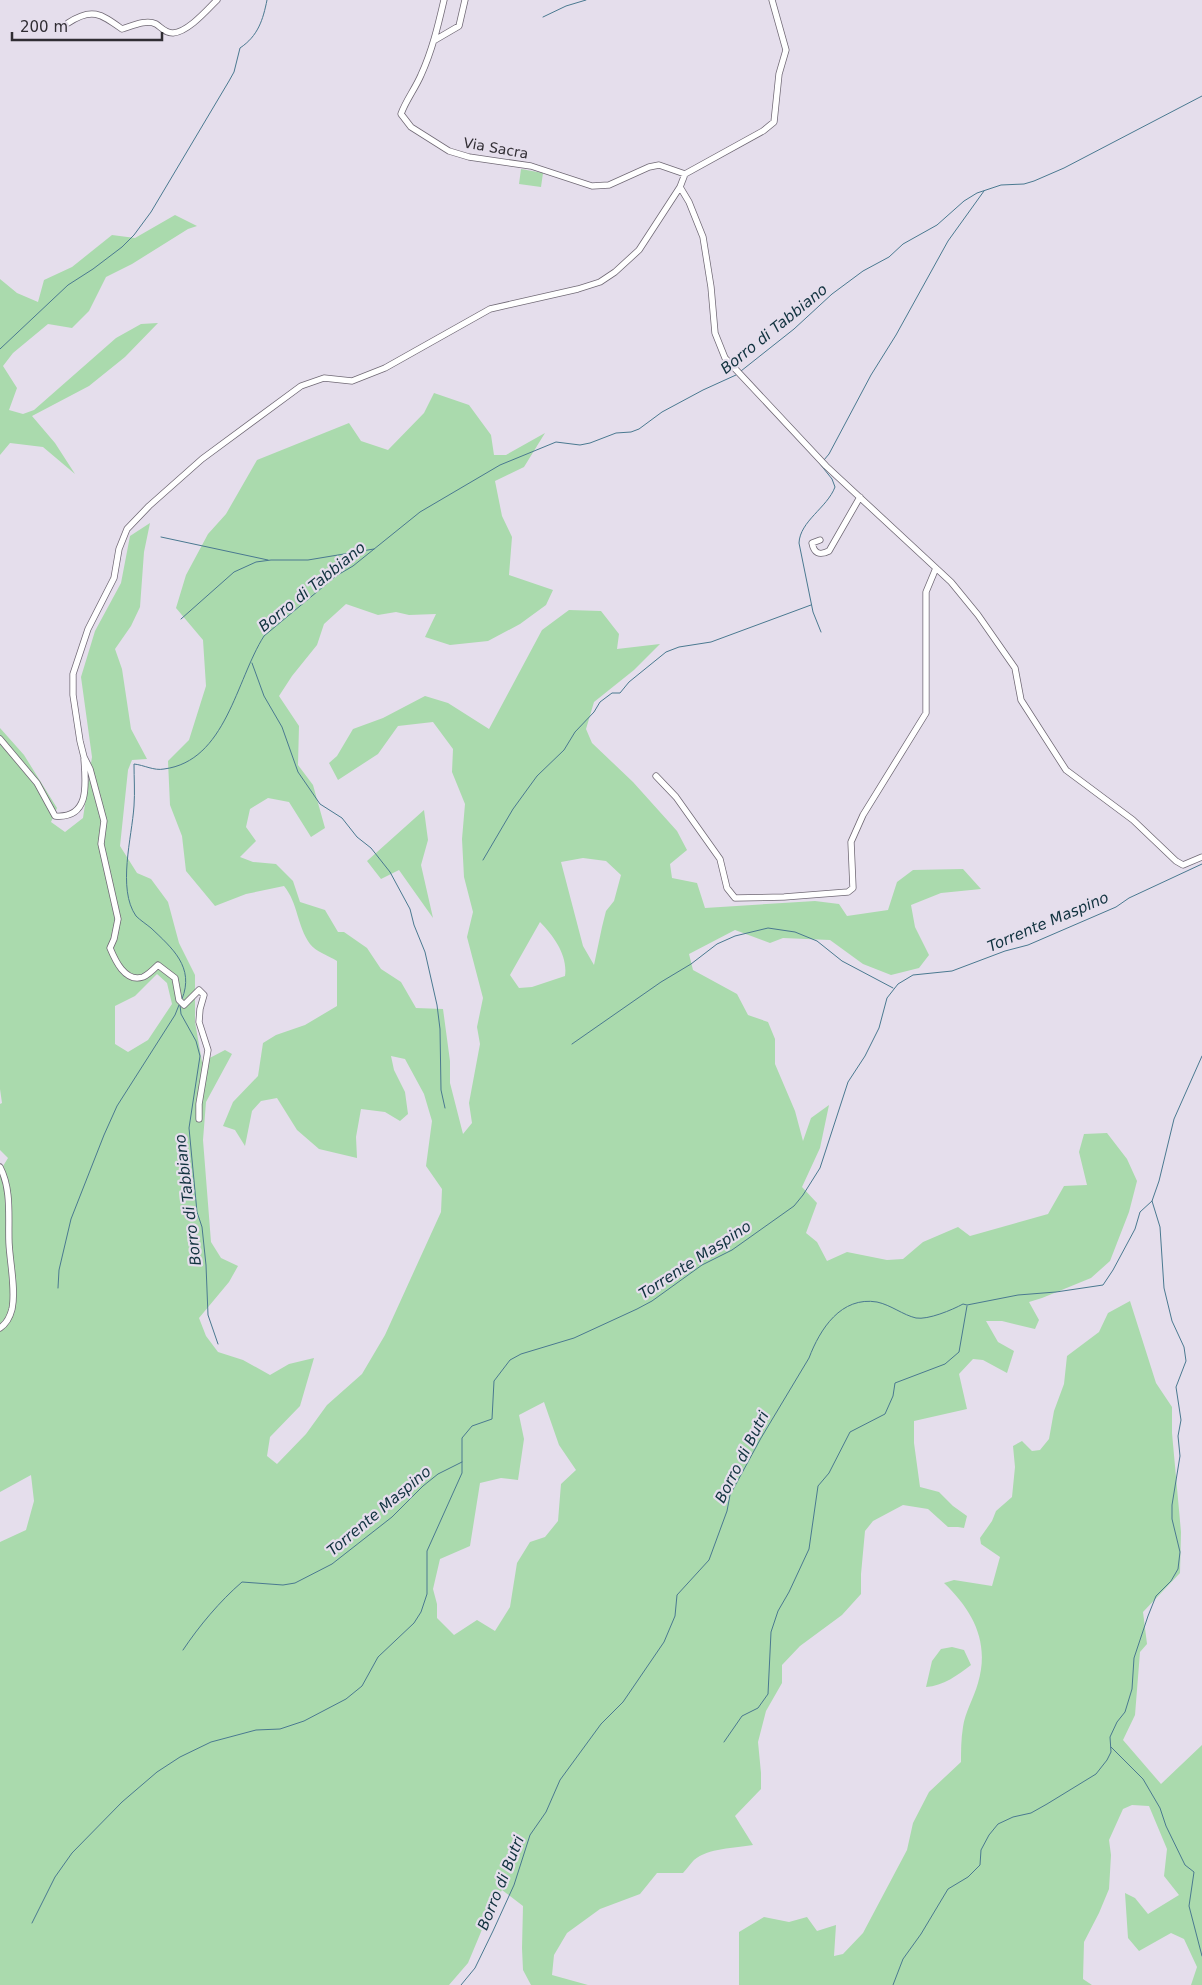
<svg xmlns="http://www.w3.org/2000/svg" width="1202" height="1985" font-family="'DejaVu Sans',sans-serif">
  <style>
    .green { fill: #aadaad; fill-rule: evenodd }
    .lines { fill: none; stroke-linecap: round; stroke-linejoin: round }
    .stream { stroke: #4a7990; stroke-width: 1 }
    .street-casing { stroke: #706975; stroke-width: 7 }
    .street { stroke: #fff; stroke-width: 5.5 }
    .labels { text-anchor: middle; stroke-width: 4.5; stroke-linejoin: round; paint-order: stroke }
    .street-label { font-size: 14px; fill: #302d33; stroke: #e5deec }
    .water-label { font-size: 15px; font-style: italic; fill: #11323f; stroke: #e5deec }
  </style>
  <rect width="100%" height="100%" fill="#e5deec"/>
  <path class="green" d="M 521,169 L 543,173 L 541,187 L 519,184 Z
    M 175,215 L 197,226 L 188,229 L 132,264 L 106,277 L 89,311 L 72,328 L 48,324 L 13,353 L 3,366 L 17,388 L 9,410 L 23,414 L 34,410 L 116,338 L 141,324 L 158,323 L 125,357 L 89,386 L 32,416 L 55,443 L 75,474 L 43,447 L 10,443 L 0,455 L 0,279 L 17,293 L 38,302 L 44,280 L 72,267 L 112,235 L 135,238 Z
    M 434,393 L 469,405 L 491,435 L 494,455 L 506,455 L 545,433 L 524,467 L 495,481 L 502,516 L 512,537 L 509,575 L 553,590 L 546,605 L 520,624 L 488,641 L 450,645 L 425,637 L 436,614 L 409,615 L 396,612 L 378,615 L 346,604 L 324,624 L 317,645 L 292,676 L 279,696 L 299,726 L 298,765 L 313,785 L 325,828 L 311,837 L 289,802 L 268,798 L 250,809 L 246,827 L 256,841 L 240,857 L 253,862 L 276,864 L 293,881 L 300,902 L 325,910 L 338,932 L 344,932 L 367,948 L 381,969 L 401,982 L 416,1008 L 443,1009 L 450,1061 L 450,1083 L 463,1134 L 472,1123 L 469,1103 L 480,1044 L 477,1027 L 483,998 L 467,937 L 473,912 L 464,877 L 462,839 L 465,804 L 452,772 L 453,749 L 433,722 L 398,726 L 378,754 L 338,780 L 329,763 L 337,756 L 353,729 L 383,718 L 425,696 L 448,703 L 489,729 L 542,630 L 569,610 L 601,611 L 619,634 L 617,649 L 660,644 L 634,670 L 594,702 L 586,729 L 592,743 L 633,782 L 677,831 L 687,850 L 670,864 L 672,878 L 697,883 L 705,908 L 815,901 L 839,904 L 847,916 L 888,910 L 897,882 L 913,870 L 963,869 L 981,889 L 941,893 L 911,905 L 915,927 L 929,955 L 919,968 L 891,975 L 863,964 L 830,940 L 783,938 L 770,943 L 735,930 L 689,954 L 693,970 L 737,994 L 748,1015 L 768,1022 L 775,1039 L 775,1064 L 795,1111 L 803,1141 L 811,1118 L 829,1105 L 820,1148 L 802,1187 L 817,1203 L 806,1233 L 817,1242 L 827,1261 L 847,1252 L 887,1260 L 903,1259 L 923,1242 L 958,1227 L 970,1236 L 1048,1214 L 1064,1186 L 1087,1185 L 1079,1152 L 1084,1134 L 1107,1133 L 1127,1159 L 1137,1181 L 1129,1212 L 1110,1261 L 1091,1278 L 1042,1298 L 1029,1302 L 1039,1320 L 1035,1329 L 1002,1321 L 986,1321 L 998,1342 L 1014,1351 L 1007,1373 L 983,1360 L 973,1359 L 959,1374 L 967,1409 L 914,1421 L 914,1443 L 920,1487 L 939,1492 L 953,1506 L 967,1516 L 964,1528 L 958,1527 L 948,1527 L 928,1509 L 903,1505 L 873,1521 L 865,1531 L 861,1574 L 861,1594 L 842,1615 L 800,1646 L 782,1665 L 782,1683 L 766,1711 L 758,1742 L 761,1773 L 761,1789 L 735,1816 L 753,1845 C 735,1848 708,1848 694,1860 C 690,1864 687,1869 683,1873 L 657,1873 L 640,1894 L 600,1909 L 567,1933 L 554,1955 L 552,1975 L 588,1985 L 531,1985 L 523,1970 L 522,1948 L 523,1906 L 502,1890 L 486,1920 L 468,1963 L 449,1985 L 0,1985 L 0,1542 L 26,1530 L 34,1501 L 31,1475 L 0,1492 L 0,1171 L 8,1158 L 0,1150 L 0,1104 L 2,1103 L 0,1089 L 0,728 L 24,755 L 57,808 L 51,822 L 65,832 L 83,818 L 92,757 L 81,677 L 95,631 L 121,583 L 130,536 L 150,523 L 144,552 L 140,607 L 131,626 L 115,649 L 122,669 L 131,729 L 147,759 L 132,760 L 128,770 L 120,846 L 137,873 L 151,879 L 168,902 L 179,943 L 195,975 L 195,1022 L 202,1062 L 225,1050 L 232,1054 L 206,1102 L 203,1140 L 211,1242 L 221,1258 L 238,1266 L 229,1282 L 199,1318 L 206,1336 L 218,1352 L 243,1360 L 270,1375 L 289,1364 L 314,1358 L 300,1406 L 270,1437 L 267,1456 L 277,1464 L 306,1434 L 327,1405 L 362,1374 L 385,1335 L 441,1212 L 442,1189 L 426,1166 L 432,1121 L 424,1094 L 405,1059 L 391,1056 L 394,1070 L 405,1092 L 408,1114 L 400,1121 L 385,1112 L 361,1109 L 356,1137 L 357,1158 L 319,1149 L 297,1130 L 277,1098 L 261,1101 L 252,1111 L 245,1146 L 235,1130 L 223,1126 L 233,1102 L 258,1076 L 263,1043 L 276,1035 L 305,1025 L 337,1006 L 337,961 C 329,956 315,951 310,944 C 297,926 298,903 284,886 L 246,894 L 215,906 L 186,871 L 182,836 L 170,805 L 168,761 L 189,740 L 206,686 L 203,640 L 176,608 L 186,575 L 208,534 L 226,514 L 257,460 L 349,423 L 361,441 L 388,450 L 424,413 ZM 583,858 L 606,861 L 621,875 L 614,901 L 606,911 L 602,927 L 594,965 L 583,946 L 561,862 ZM 540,922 C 554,936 568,956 565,976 L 532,987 L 519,988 L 510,975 ZM 157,974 L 167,983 L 172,1004 L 148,1040 L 128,1052 L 115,1044 L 115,1006 L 135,996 ZM 544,1402 L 559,1445 L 576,1470 L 561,1484 L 558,1521 L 545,1537 L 530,1542 L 517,1563 L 510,1607 L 495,1631 L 477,1620 L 454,1635 L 437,1618 L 437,1604 L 433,1589 L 440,1559 L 470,1546 L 480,1483 L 501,1478 L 518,1480 L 524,1439 L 519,1415 Z
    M 424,810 L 428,840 L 421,865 L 433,918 L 399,870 L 381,879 L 367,861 Z
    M 1130,1301 L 1156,1383 L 1172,1407 L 1172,1433 L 1181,1532 L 1180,1573 L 1143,1612 L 1147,1644 L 1140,1652 L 1135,1715 L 1123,1740 L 1161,1784 L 1202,1745 L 1202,1985 L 1191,1985 L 1197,1967 L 1184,1939 L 1171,1933 L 1139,1951 L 1128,1938 L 1125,1893 L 1135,1898 L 1148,1914 L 1179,1895 L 1164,1876 L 1167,1849 L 1149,1806 L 1132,1805 L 1123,1809 L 1109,1840 L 1111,1855 L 1109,1889 L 1099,1913 L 1084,1942 L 1083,1979 L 1092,1985 L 739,1985 L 739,1932 L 764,1917 L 789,1922 L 807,1917 L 817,1931 L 836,1925 L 834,1956 L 843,1954 L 863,1933 L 907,1850 L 913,1823 L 929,1792 L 961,1762 C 961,1751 961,1739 963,1727 C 965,1712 974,1698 978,1683 C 990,1642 973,1611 944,1583 L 954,1580 L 992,1586 L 1000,1557 L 981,1544 L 980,1538 L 992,1521 L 996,1511 L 1012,1497 L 1015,1467 L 1013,1446 L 1022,1441 L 1032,1451 L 1040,1450 L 1049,1439 L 1054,1411 L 1064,1384 L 1067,1356 L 1099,1332 L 1108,1313 Z
    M 952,1647 L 964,1650 L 971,1665 C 958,1675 943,1686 926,1687 L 932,1661 L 941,1649 Z"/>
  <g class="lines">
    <path class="stream" d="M 543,17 L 566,6 L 586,0
      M 0,349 L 68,285 L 93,269 L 122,247 L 134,235 L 151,212 L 229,81 L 234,72 L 240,48 C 258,36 263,20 267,0
      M 741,371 L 794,329 L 832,294 L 863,271 L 889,257 L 903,244 L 937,225 L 964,201 L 977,193 L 1001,185 L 1024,184 L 1034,181 L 1064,168 L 1202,96
      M 824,460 L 829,454 L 871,375 L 896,335 L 948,241 L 984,191
      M 161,537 L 268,560
      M 181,619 L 234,572 L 256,562 L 271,560 L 308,560 L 374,549
      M 821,632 L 813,612 L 799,543 C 800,521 827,508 835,487 L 832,479 L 820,464 L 821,463
      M 252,663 L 264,696 L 282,727 L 298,772 L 320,804 L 342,818 L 357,837 L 371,848 L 390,872 L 410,909 L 414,925 L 425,952 L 437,1005 L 440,1029 L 441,1090 L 445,1108
      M 483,860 L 513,809 L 537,776 L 564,750 L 575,732 L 594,712 L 600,702 L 612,693 L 620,693 L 629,682 L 666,652 L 679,647 L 711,642 L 811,605
      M 182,999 C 195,967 172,948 151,928 C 146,924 140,920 136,916 C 117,889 132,837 134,806 C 135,792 134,778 134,764 C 144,765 154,771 164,769 C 226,761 236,680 264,636 L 336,576 L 353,566 L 420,512 L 500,465 L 556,442 L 580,445 L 590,443 L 616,433 L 631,432 L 639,429 L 662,412 L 703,390 L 736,375
      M 180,1005 L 181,1014 L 196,1041 L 200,1056 L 189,1128 L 197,1212 L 202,1227 L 206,1265 L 208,1315 L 218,1344
      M 572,1044 L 661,982 L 691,964 L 717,944 L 735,936 L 768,928 L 795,932 L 817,941 L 842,961 L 893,988
      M 58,1288 L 59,1270 L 71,1219 L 104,1135 L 117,1106 L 175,1015 L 179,1005
      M 183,1650 C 199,1626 220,1601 242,1582 L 283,1585 L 295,1583 L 332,1564 L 392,1517 L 423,1486 L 438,1474 L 462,1462
      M 724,1742 L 742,1716 L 758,1708 L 768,1694 L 771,1632 L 778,1611 L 789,1592 L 809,1549 L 818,1486 L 829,1473 L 850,1432 L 885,1414 L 893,1396 L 895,1383 L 945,1364 L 959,1352 L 967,1306
      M 1111,1747 L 1143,1779 L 1160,1808 L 1166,1826 L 1185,1865 L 1194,1872 L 1189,1906 L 1202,1956
      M 32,1923 L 55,1877 L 72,1853 L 122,1802 L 157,1772 L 180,1757 L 211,1742 L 256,1730 L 280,1729 L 304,1721 L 346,1699 L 362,1686 L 378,1657 L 414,1623 L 421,1612 L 427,1594 L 427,1551 L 462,1473 L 462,1438 L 472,1426 L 492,1419 L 494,1381 L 510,1360 L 521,1354 L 574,1338 L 637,1309 L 652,1301 L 702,1265 L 732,1250 L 794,1206 L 803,1195 L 820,1168 L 848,1082 L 865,1056 L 879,1028 L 887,998 L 898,984 L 913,975 L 952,971 L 1005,951 L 1028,945 L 1116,907 L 1129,898 L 1202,864
      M 461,1985 L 475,1968 L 493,1931 L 514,1885 L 530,1835 L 546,1812 L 560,1780 L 601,1724 L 623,1702 L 664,1642 L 675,1616 L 677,1595 L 709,1560 L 727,1511 L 730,1495 L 761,1438 L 809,1358 C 820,1329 841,1296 877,1302 C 891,1305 903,1315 916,1318 C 928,1320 952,1310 963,1304 L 967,1305 L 1018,1295 L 1056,1292 L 1103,1285 L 1113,1270 L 1135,1229 L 1140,1212 L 1152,1201
      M 893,1985 L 903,1959 L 921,1934 L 948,1889 L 968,1877 L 980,1865 L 981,1850 L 989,1835 L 998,1824 L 1013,1817 L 1031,1813 L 1047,1804 L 1096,1774 L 1107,1760 L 1111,1752 L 1110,1737 L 1117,1722 L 1125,1712 L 1132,1689 L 1134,1658 L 1148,1616 L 1156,1596 L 1171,1581 L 1178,1569 L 1180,1552 L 1172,1519 L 1172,1505 L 1180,1456 L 1178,1436 L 1181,1420 L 1176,1387 L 1186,1361 L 1184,1347 L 1172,1321 L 1164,1288 L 1160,1227 L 1152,1201 L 1159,1181 L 1174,1119 L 1202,1056"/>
    <defs>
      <path id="street" d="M 444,0 C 438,26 432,51 421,75 C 415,89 406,100 401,114 L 411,127 L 449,151 L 469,157 L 531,166 L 592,186 L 609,185 L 649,167 L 659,165 L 685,174
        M 68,23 C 92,7 101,14 122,29 C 132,26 146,19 156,24 C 162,28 165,33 173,33 C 188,32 207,10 217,0
        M 435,40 L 459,26 L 465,0
        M 685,174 L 763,131 L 774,122 L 779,74 L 786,50 L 772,0
        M 680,187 L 689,202 L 703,237 L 711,287 L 715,333 L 725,358 L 826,466 L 951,582 L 978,615 L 1015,668 L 1021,700 L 1066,770 L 1133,820 L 1176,861 L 1183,865 L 1202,857
        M 820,540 L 812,543 C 814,553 819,556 829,551 L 860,497
        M 0,739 L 37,783 L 55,816 C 90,819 86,784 84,759
        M 656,776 L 676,797 L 720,859 L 727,888 L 735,898 L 784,897 L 848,892 L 853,888 L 851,842 L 863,815 L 926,713 L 926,592 L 936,568
        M 199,1119 L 199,1104 L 208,1050 L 199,1022 L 200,1009 L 204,995 L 199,990 L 184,1005 L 179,1000 L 175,978 L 158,965 C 154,969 148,975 143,977 C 125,983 115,960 110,948 L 114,939 L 118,919 L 101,844 L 104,821 L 100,806 L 90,769 L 84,757 L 80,741 L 73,695 L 73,674 L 88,629 L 114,578 L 119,549 L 127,529 L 149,506 L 202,459 L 301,386 L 324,378 L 352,381 L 385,368 L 490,309 L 578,289 L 600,282 L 615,272 L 639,250 L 680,187 L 685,174
        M 0,1167 C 12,1190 8,1218 9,1243 C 10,1263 16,1290 12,1309 C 10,1317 6,1324 0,1328"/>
    </defs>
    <use href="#street" class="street-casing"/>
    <use href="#street" class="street"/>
  </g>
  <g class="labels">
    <g class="street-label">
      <text transform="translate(496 148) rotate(10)" y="5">Via Sacra</text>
    </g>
    <g class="water-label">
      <text transform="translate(774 329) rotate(-39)" y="5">Borro di Tabbiano</text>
      <text transform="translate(312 587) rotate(-39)" y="5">Borro di Tabbiano</text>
      <text transform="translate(1048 922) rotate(-23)" y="5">Torrente Maspino</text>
      <text transform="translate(188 1200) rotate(-97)" y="5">Borro di Tabbiano</text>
      <text transform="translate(695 1260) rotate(-33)" y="5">Torrente Maspino</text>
      <text transform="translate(742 1457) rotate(-63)" y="5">Borro di Butri</text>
      <text transform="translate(379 1511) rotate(-40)" y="5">Torrente Maspino</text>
      <text transform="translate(501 1883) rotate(-68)" y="5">Borro di Butri</text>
    </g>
  </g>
  <path d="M12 32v8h150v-8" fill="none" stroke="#302d33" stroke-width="2.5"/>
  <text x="20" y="32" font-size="15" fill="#302d33" stroke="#e5deec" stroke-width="4" paint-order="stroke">200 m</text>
</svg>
